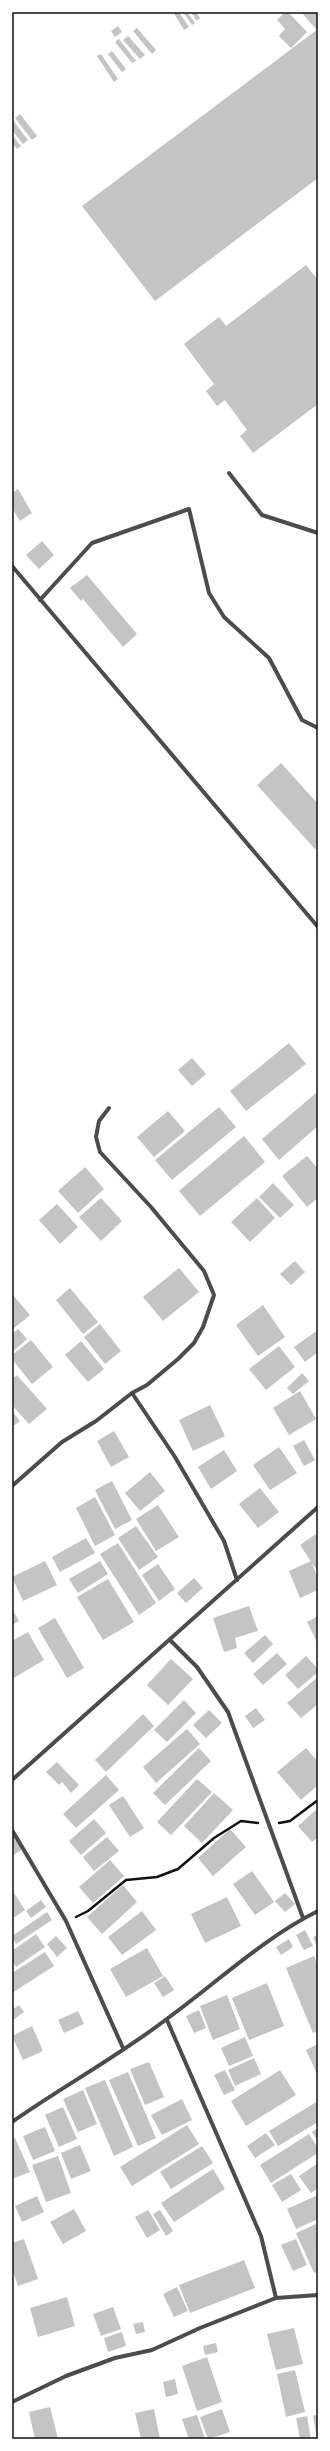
<svg xmlns="http://www.w3.org/2000/svg" width="330" height="2451" font-family="'Noto Sans',sans-serif">
  <style>
    .building { fill: #c4c4c4 }
    .lines { fill: none; stroke-linecap: round; stroke-linejoin: round }
    .path { stroke: #111; stroke-width: 2.5 }
    .minor { stroke: #4c4c4c; stroke-width: 4 }
    .neatline { fill: none; stroke: #111; stroke-width: 1.5 }
  </style>
  <rect width="100%" height="100%" fill="#fff"/>
  <path class="building" d="M 173,12 L 179,12 L 189,27 L 184,30 Z
    M 183,12 L 187,12 L 195,23 L 192,25 Z
    M 191,12 L 196,12 L 200,18 L 197,21 Z
    M 285,12 L 288,12 L 307,32 L 291,48 L 279,36 L 285,29 L 277,20 Z
    M 301,12 L 318,12 L 318,27 L 316,29 Z
    M 118,26 L 122,32 L 115,37 L 111,31 Z
    M 137,28 L 156,50 L 152,54 L 133,31 Z
    M 318,29 L 318,178 L 155,301 L 82,206 Z
    M 128,36 L 145,55 L 140,59 L 123,40 Z
    M 119,39 L 136,61 L 132,63 L 115,42 Z
    M 112,51 L 126,69 L 122,72 L 108,54 Z
    M 101,54 L 118,79 L 114,82 L 97,56 Z
    M 20,114 L 37,136 L 32,140 L 15,118 Z
    M 12,119 L 28,140 L 23,144 L 12,130 Z
    M 12,135 L 21,146 L 17,149 L 12,143 Z
    M 306,265 L 318,280 L 318,404 L 253,453 L 240,436 L 247,430 L 225,400 L 217,406 L 206,391 L 214,384 L 184,344 L 219,317 L 226,326 Z
    M 18,489 L 32,513 L 20,521 L 12,508 L 12,493 Z
    M 42,541 L 54,555 L 39,569 L 26,555 Z
    M 87,575 L 137,634 L 123,647 L 83,599 L 81,601 L 70,588 Z
    M 281,763 L 318,804 L 318,846 L 315,849 L 257,785 Z
    M 289,1043 L 306,1064 L 246,1111 L 230,1091 Z
    M 192,1058 L 206,1074 L 192,1086 L 178,1070 Z
    M 316,1093 L 318,1096 L 318,1126 L 279,1160 L 262,1139 Z
    M 219,1107 L 236,1127 L 172,1180 L 155,1160 Z
    M 168,1111 L 185,1131 L 154,1157 L 137,1137 Z
    M 244,1136 L 265,1162 L 200,1216 L 179,1191 Z
    M 307,1156 L 318,1169 L 318,1198 L 307,1207 L 282,1176 Z
    M 85,1167 L 104,1189 L 78,1213 L 58,1191 Z
    M 273,1183 L 294,1205 L 280,1218 L 259,1197 Z
    M 101,1198 L 122,1221 L 101,1241 L 79,1217 Z
    M 257,1198 L 275,1218 L 250,1242 L 231,1222 Z
    M 57,1204 L 78,1227 L 60,1244 L 39,1220 Z
    M 295,1261 L 305,1272 L 291,1285 L 280,1274 Z
    M 179,1268 L 199,1292 L 163,1321 L 143,1297 Z
    M 70,1288 L 98,1322 L 83,1334 L 56,1300 Z
    M 12,1294 L 30,1315 L 12,1330 Z
    M 263,1305 L 285,1337 L 258,1356 L 236,1325 Z
    M 100,1324 L 121,1351 L 105,1364 L 84,1337 Z
    M 18,1329 L 27,1339 L 12,1352 L 12,1334 Z
    M 318,1330 L 318,1352 L 305,1362 L 294,1347 Z
    M 31,1340 L 53,1367 L 32,1384 L 12,1359 L 12,1355 Z
    M 81,1341 L 104,1369 L 88,1382 L 65,1355 Z
    M 279,1346 L 295,1367 L 266,1390 L 249,1369 Z
    M 302,1373 L 309,1381 L 293,1394 L 287,1388 Z
    M 17,1375 L 47,1409 L 29,1424 L 12,1405 L 12,1379 Z
    M 300,1391 L 316,1419 L 289,1435 L 273,1408 Z
    M 210,1405 L 225,1436 L 193,1451 L 179,1420 Z
    M 12,1411 L 20,1421 L 12,1427 Z
    M 114,1431 L 129,1457 L 111,1467 L 97,1441 Z
    M 304,1440 L 315,1460 L 304,1466 L 293,1446 Z
    M 279,1447 L 297,1473 L 270,1490 L 253,1465 Z
    M 224,1450 L 237,1471 L 211,1489 L 198,1467 Z
    M 150,1472 L 165,1491 L 140,1511 L 125,1493 Z
    M 112,1481 L 132,1520 L 115,1529 L 95,1490 Z
    M 260,1488 L 279,1512 L 258,1528 L 239,1504 Z
    M 95,1497 L 115,1535 L 95,1546 L 76,1508 Z
    M 158,1505 L 179,1537 L 156,1551 L 136,1519 Z
    M 136,1526 L 158,1557 L 139,1570 L 118,1538 Z
    M 316,1534 L 318,1538 L 318,1572 L 300,1545 Z
    M 86,1538 L 95,1553 L 60,1572 L 52,1557 Z
    M 118,1543 L 156,1603 L 139,1615 L 100,1554 Z
    M 45,1561 L 57,1585 L 23,1601 L 12,1577 Z
    M 100,1561 L 108,1574 L 78,1593 L 69,1579 Z
    M 311,1561 L 318,1578 L 318,1590 L 300,1598 L 289,1571 Z
    M 158,1564 L 175,1589 L 159,1601 L 142,1575 Z
    M 194,1578 L 203,1588 L 186,1603 L 177,1593 Z
    M 108,1579 L 134,1622 L 103,1640 L 77,1597 Z
    M 249,1606 L 258,1631 L 235,1638 L 237,1648 L 224,1652 L 213,1618 Z
    M 12,1609 L 19,1621 L 12,1625 Z
    M 318,1616 L 318,1644 L 307,1622 Z
    M 55,1618 L 84,1668 L 67,1678 L 38,1628 Z
    M 28,1632 L 44,1660 L 12,1679 L 12,1641 Z
    M 265,1635 L 273,1644 L 253,1663 L 244,1653 Z
    M 277,1653 L 287,1664 L 263,1685 L 253,1674 Z
    M 306,1656 L 318,1669 L 318,1672 L 298,1689 L 285,1675 Z
    M 171,1659 L 193,1679 L 168,1705 L 147,1685 Z
    M 318,1677 L 318,1704 L 301,1718 L 287,1703 Z
    M 184,1700 L 196,1713 L 167,1742 L 154,1730 Z
    M 256,1708 L 265,1720 L 253,1728 L 245,1716 Z
    M 209,1710 L 222,1723 L 206,1738 L 193,1725 Z
    M 143,1714 L 154,1726 L 106,1772 L 95,1760 Z
    M 187,1729 L 200,1744 L 156,1783 L 143,1767 Z
    M 199,1748 L 211,1761 L 165,1805 L 153,1793 Z
    M 306,1748 L 318,1762 L 318,1785 L 301,1800 L 277,1772 Z
    M 57,1762 L 79,1785 L 71,1793 L 62,1782 L 59,1785 L 46,1772 Z
    M 106,1775 L 119,1790 L 76,1828 L 63,1814 Z
    M 197,1779 L 212,1792 L 171,1835 L 157,1822 Z
    M 214,1793 L 233,1810 L 202,1843 L 184,1826 Z
    M 123,1796 L 144,1828 L 130,1837 L 109,1805 Z
    M 318,1808 L 318,1837 L 312,1842 L 298,1826 Z
    M 94,1819 L 106,1833 L 81,1855 L 69,1841 Z
    M 230,1829 L 246,1847 L 213,1876 L 198,1858 Z
    M 12,1831 L 23,1849 L 12,1856 Z
    M 107,1837 L 119,1851 L 94,1871 L 83,1857 Z
    M 110,1860 L 124,1876 L 93,1903 L 79,1887 Z
    M 252,1871 L 274,1902 L 255,1915 L 233,1884 Z
    M 123,1885 L 137,1902 L 102,1934 L 87,1917 Z
    M 14,1893 L 25,1910 L 12,1919 L 12,1894 Z
    M 285,1893 L 295,1904 L 285,1912 L 275,1901 Z
    M 227,1897 L 241,1926 L 205,1943 L 191,1914 Z
    M 41,1900 L 46,1907 L 31,1918 L 26,1911 Z
    M 142,1911 L 156,1930 L 122,1955 L 108,1937 Z
    M 47,1912 L 52,1920 L 16,1944 L 12,1936 Z
    M 305,1930 L 313,1946 L 304,1950 L 296,1935 Z
    M 36,1934 L 45,1947 L 16,1967 L 12,1961 L 12,1951 Z
    M 318,1935 L 318,1949 L 313,1937 Z
    M 56,1936 L 67,1948 L 57,1957 L 47,1944 Z
    M 289,1939 L 293,1947 L 281,1955 L 276,1947 Z
    M 147,1948 L 163,1976 L 126,1997 L 110,1969 Z
    M 45,1952 L 54,1966 L 12,1993 L 12,1973 Z
    M 314,1956 L 318,1965 L 318,2031 L 313,2033 L 286,1968 Z
    M 165,1976 L 174,1990 L 163,1997 L 154,1983 Z
    M 267,1983 L 284,2026 L 249,2040 L 232,1998 Z
    M 227,1995 L 240,2029 L 213,2040 L 200,2006 Z
    M 19,2005 L 24,2012 L 12,2021 L 12,2010 Z
    M 199,2010 L 206,2028 L 194,2033 L 186,2016 Z
    M 78,2011 L 84,2024 L 64,2033 L 58,2020 Z
    M 32,2026 L 43,2051 L 23,2060 L 12,2036 Z
    M 245,2037 L 253,2056 L 229,2066 L 221,2048 Z
    M 318,2044 L 318,2076 L 306,2050 Z
    M 254,2058 L 261,2074 L 235,2086 L 228,2070 Z
    M 149,2062 L 164,2097 L 145,2105 L 130,2069 Z
    M 225,2070 L 235,2090 L 224,2095 L 214,2075 Z
    M 280,2070 L 296,2095 L 246,2126 L 231,2101 Z
    M 128,2072 L 156,2138 L 138,2146 L 109,2080 Z
    M 105,2080 L 133,2147 L 114,2156 L 85,2088 Z
    M 83,2090 L 97,2124 L 78,2132 L 63,2099 Z
    M 182,2099 L 192,2120 L 162,2135 L 151,2115 Z
    M 318,2101 L 318,2122 L 278,2146 L 269,2131 Z
    M 63,2107 L 77,2139 L 59,2147 L 45,2115 Z
    M 187,2125 L 199,2144 L 132,2186 L 120,2167 Z
    M 45,2127 L 55,2151 L 33,2160 L 23,2136 Z
    M 318,2128 L 318,2141 L 312,2132 Z
    M 266,2133 L 275,2145 L 255,2158 L 247,2146 Z
    M 309,2134 L 318,2148 L 318,2153 L 271,2183 L 260,2165 Z
    M 15,2138 L 30,2172 L 12,2179 L 12,2139 Z
    M 80,2145 L 91,2171 L 71,2179 L 61,2153 Z
    M 202,2146 L 213,2163 L 171,2189 L 160,2172 Z
    M 58,2156 L 71,2193 L 46,2202 L 32,2165 Z
    M 318,2163 L 318,2188 L 311,2193 L 299,2176 Z
    M 213,2169 L 225,2189 L 174,2222 L 161,2203 Z
    M 291,2174 L 301,2190 L 282,2202 L 272,2185 Z
    M 318,2195 L 318,2219 L 296,2229 L 287,2209 Z
    M 37,2196 L 44,2212 L 22,2222 L 15,2206 Z
    M 74,2209 L 86,2231 L 63,2244 L 50,2222 Z
    M 148,2210 L 160,2230 L 147,2238 L 135,2217 Z
    M 160,2210 L 173,2231 L 166,2236 L 153,2214 Z
    M 316,2224 L 318,2271 L 314,2273 L 296,2233 Z
    M 24,2239 L 38,2279 L 18,2286 L 12,2268 L 12,2243 Z
    M 296,2239 L 307,2265 L 293,2271 L 281,2245 Z
    M 244,2260 L 255,2288 L 190,2313 L 179,2285 Z
    M 177,2287 L 188,2311 L 174,2317 L 163,2294 Z
    M 67,2297 L 75,2326 L 38,2337 L 30,2308 Z
    M 113,2307 L 121,2329 L 101,2336 L 93,2314 Z
    M 143,2322 L 145,2332 L 136,2334 L 133,2324 Z
    M 294,2328 L 303,2364 L 276,2370 L 267,2334 Z
    M 122,2332 L 126,2346 L 108,2352 L 104,2338 Z
    M 216,2343 L 218,2352 L 205,2355 L 203,2346 Z
    M 207,2357 L 222,2402 L 197,2411 L 182,2366 Z
    M 295,2370 L 305,2412 L 286,2417 L 277,2374 Z
    M 175,2379 L 178,2394 L 166,2397 L 163,2382 Z
    M 50,2407 L 58,2439 L 35,2439 L 29,2412 Z
    M 154,2409 L 160,2439 L 141,2439 L 135,2413 Z
    M 222,2409 L 230,2432 L 208,2439 L 200,2417 Z
    M 318,2414 L 318,2438 L 317,2438 L 313,2416 Z
    M 197,2415 L 205,2439 L 189,2439 L 182,2419 Z
    M 307,2416 L 311,2439 L 300,2439 L 296,2418 Z"/>
  <g class="lines">
    <path class="path" d="M 279,1823 L 290,1821 L 318,1800
      M 76,1917 L 88,1911 L 126,1880 L 157,1877 L 178,1869 L 214,1838 L 241,1821 L 258,1823"/>
    <path class="minor" d="M 229,473 L 262,515 L 318,533
      M 12,566 L 318,927
      M 40,600 L 92,543 L 189,509 L 209,593 L 224,617 L 269,658 L 302,720 L 318,728
      M 132,1393 L 175,1457 L 224,1541 L 237,1580
      M 12,1486 L 62,1442 L 96,1421 L 132,1393 L 147,1385 L 178,1359 L 194,1343 L 203,1327 L 214,1295 L 204,1271 L 151,1207 L 100,1152 L 96,1137 L 99,1121 L 109,1108
      M 171,1641 L 197,1667 L 228,1712 L 303,1918
      M 12,1780 L 318,1507
      M 12,1830 L 66,1921 L 123,2048
      M 167,2020 L 261,2236 L 276,2298
      M 12,2122 C 63,2086 119,2056 168,2018 C 216,1983 265,1937 318,1911
      M 12,2402 L 66,2376 L 115,2358 L 152,2350 L 200,2328 L 276,2298 L 318,2295"/>
  </g>
  <rect width="330" height="2451" fill="none" stroke="#ffffff" stroke-width="26"/>
  <rect x="13" y="13" width="304" height="2425" class="neatline"/>
</svg>
